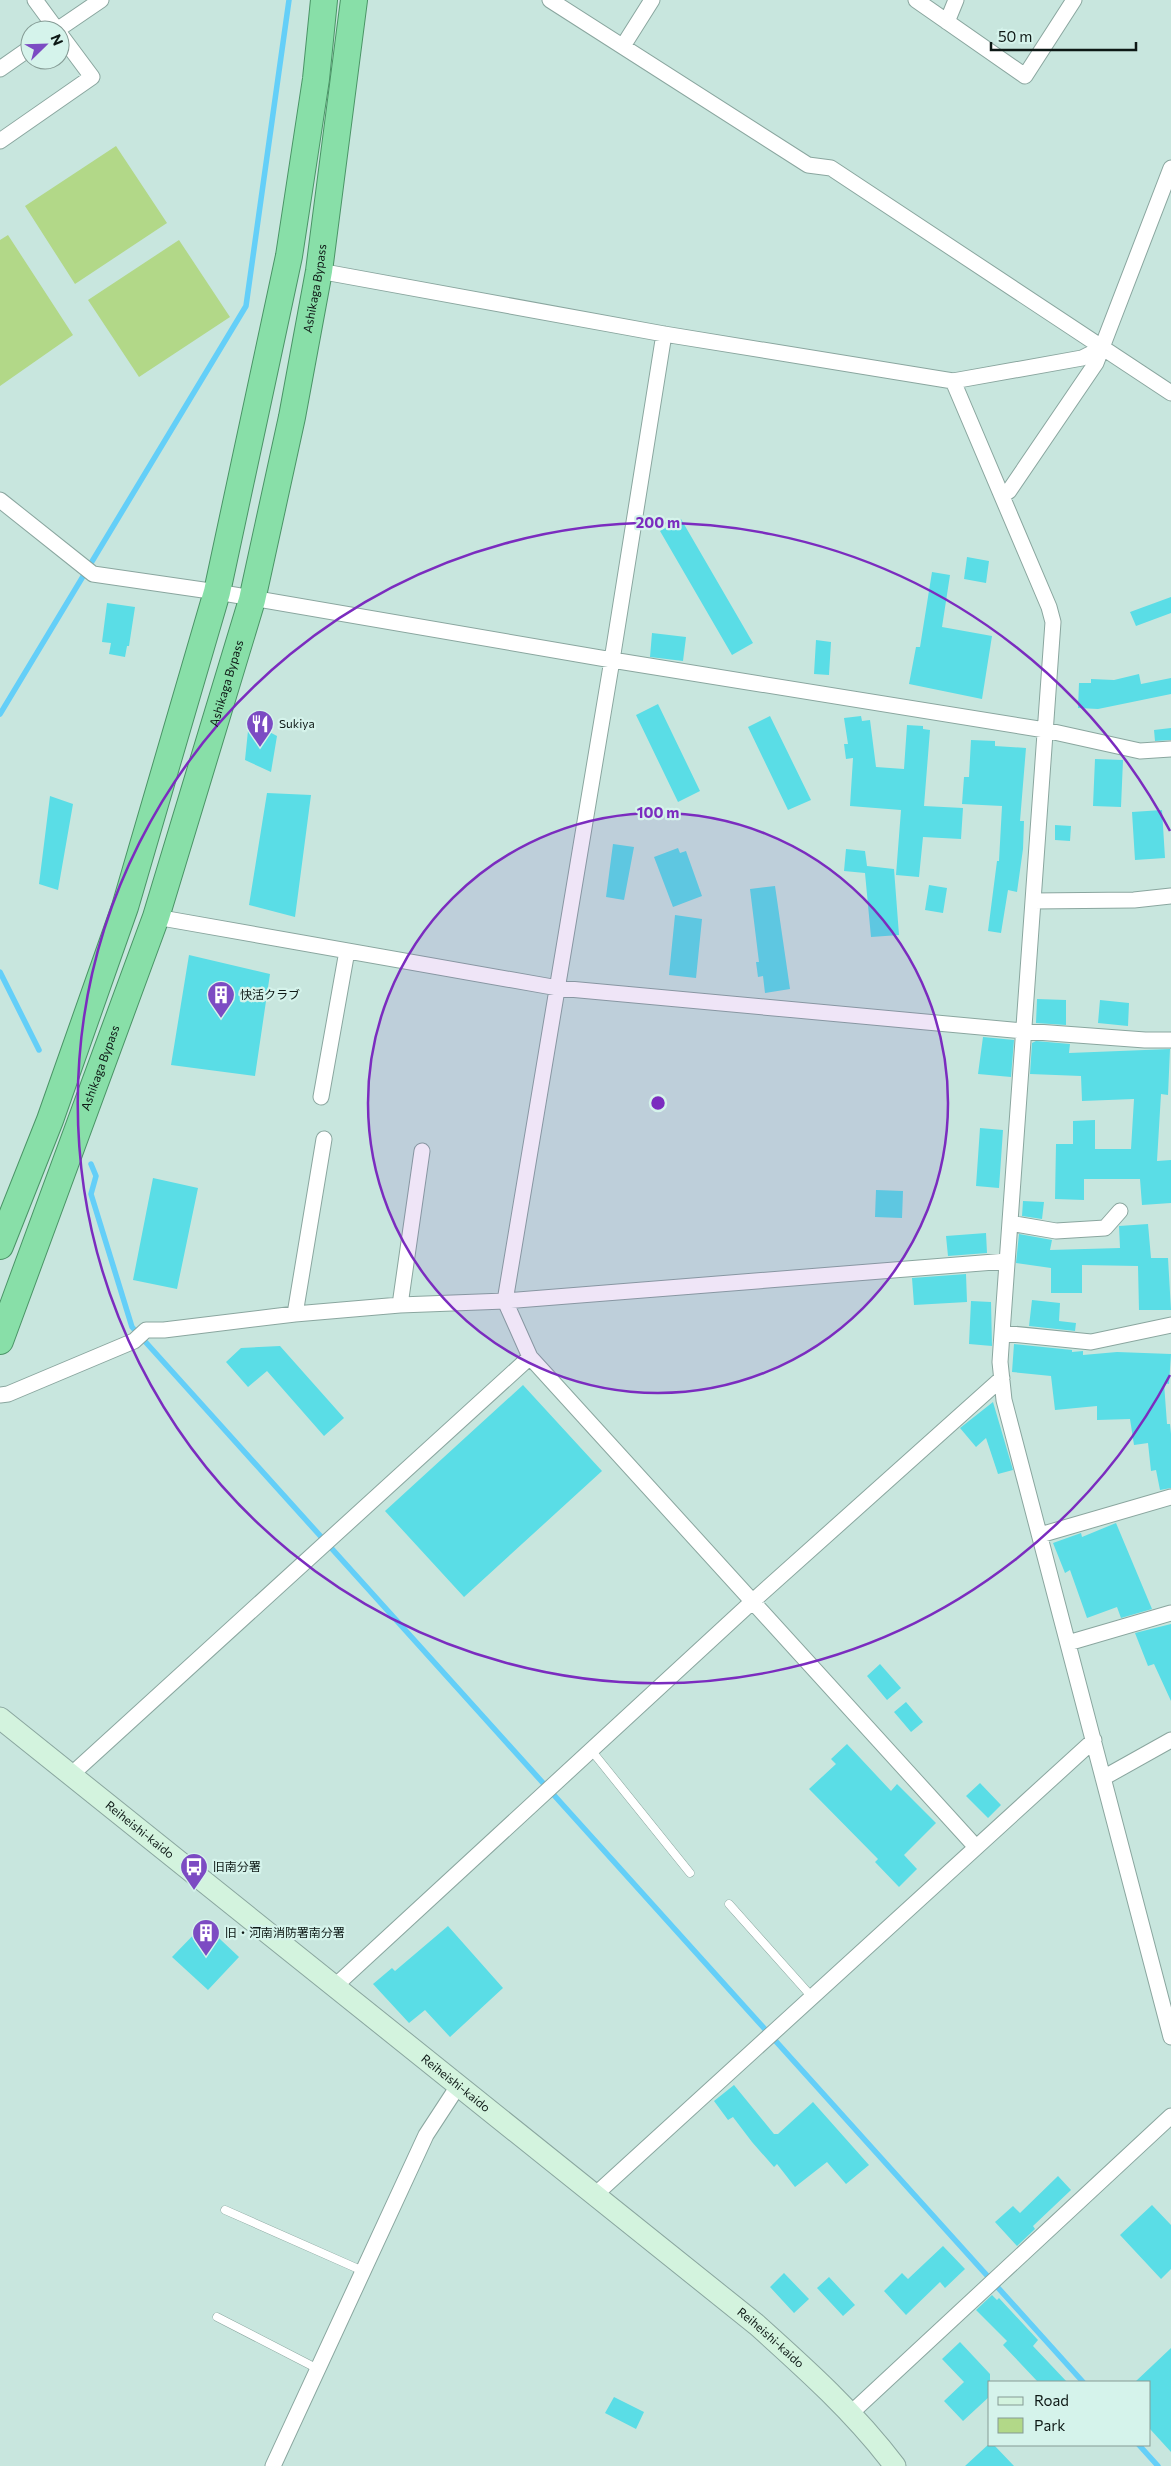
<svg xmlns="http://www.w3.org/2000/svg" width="1171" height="2466" font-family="Commissioner,'Noto Sans JP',sans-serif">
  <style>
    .green { fill: #b2d888 }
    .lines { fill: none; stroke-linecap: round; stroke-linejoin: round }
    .stream { stroke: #64cff8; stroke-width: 5.5 }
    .building { fill: #5adde6 }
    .service-casing { stroke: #8aa69f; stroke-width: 9 }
    .minor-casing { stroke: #8aa69f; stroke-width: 17 }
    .secondary-casing { stroke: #8aa69f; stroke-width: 23 }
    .trunk-casing { stroke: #4a9466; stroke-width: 28 }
    .service { stroke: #fff; stroke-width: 8 }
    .minor { stroke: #fff; stroke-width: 15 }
    .secondary { stroke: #d3f3de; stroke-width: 21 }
    .trunk { stroke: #88dfa8; stroke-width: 26 }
    .ring { fill: none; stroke: #7b2cbf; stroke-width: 2.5 }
    .labels { text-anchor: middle; stroke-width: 4.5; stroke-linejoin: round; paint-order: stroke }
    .street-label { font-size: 12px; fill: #0d1815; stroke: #d5f3eb }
    .poi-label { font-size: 12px; fill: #0d1815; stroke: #d5f3eb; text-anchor: start }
    .centre { fill: #7b2cbf; stroke: #d5f3eb; stroke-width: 2.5 }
    .ring-label { font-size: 15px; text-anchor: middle; font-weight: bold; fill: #7b2cbf; stroke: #d5f3eb; stroke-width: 4.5; stroke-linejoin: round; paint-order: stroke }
  </style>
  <rect width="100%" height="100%" fill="#c8e6de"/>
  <path class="green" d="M 116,146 L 167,223 L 75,284 L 25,206 Z
    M 8,235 L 73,335 L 0,386 L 0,240 Z
    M 179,240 L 230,317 L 139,377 L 88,300 Z"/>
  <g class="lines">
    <path class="stream" d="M 0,714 L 246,306 L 289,0
      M 0,972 L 39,1050
      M 91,1164 L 96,1176 L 91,1194 L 132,1327 L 1083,2382
      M 1139,2445 L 1158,2466"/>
  </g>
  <path class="building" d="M 681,519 L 753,643 L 732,655 L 660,531 Z
    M 967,557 L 989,561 L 986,583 L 964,579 Z
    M 932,572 L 950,575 L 942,627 L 992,636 L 982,699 L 909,684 L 916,647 L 920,647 Z
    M 1171,597 L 1171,613 L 1136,626 L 1130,612 Z
    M 107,603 L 135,607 L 129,646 L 127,646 L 125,657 L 109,654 L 111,643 L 102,642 Z
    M 652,633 L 686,637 L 683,661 L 650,657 Z
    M 816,640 L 831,642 L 829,675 L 814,674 Z
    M 1139,674 L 1141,684 L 1171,678 L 1171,694 L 1098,709 L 1078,708 L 1079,683 L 1091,683 L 1091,679 L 1114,680 Z
    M 658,704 L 700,791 L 678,802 L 636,715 Z
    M 770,716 L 811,800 L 788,810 L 748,727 Z
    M 861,716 L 862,721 L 870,720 L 876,767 L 904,769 L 907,725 L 923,726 L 923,729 L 930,730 L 924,806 L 963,808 L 961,839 L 923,837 L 919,877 L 896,875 L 901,810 L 850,806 L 853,758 L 846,759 L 844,744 L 848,744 L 844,718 Z
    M 249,721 L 277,736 L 271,772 L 245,760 Z
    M 1171,728 L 1171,740 L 1155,741 L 1154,730 Z
    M 971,740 L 995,741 L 995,746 L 1026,748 L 1020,821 L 1024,821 L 1023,849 L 1017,892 L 1008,890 L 1001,933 L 988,931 L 997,861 L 999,861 L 1002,806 L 962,804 L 964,777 L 969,777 Z
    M 1095,759 L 1123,760 L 1121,807 L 1093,806 Z
    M 267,793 L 311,795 L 295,917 L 249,905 Z
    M 50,796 L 73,804 L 58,890 L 39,884 Z
    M 1162,810 L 1165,858 L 1135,860 L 1132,812 Z
    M 1055,825 L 1071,826 L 1070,841 L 1055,840 Z
    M 613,844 L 634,847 L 624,900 L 606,897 Z
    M 678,848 L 680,853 L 686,851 L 702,896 L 673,907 L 654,857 Z
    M 846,849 L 865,851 L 867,866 L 894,869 L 899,935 L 871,937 L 865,873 L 844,871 Z
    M 929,885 L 947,888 L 943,913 L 925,910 Z
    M 775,886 L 790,989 L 765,993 L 763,976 L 758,977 L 756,962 L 759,962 L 750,889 Z
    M 675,915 L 702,919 L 696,978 L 669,975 Z
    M 189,955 L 270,974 L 255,1076 L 171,1065 Z
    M 1037,999 L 1066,1000 L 1066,1025 L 1036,1023 Z
    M 1100,1000 L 1129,1003 L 1128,1026 L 1098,1023 Z
    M 983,1037 L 1014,1040 L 1011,1077 L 978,1074 Z
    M 1036,1041 L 1070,1044 L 1069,1053 L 1170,1049 L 1168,1095 L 1161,1094 L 1157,1161 L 1171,1160 L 1171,1203 L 1142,1205 L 1140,1179 L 1084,1179 L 1084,1200 L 1055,1199 L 1056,1144 L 1073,1144 L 1073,1121 L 1095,1120 L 1095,1149 L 1131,1149 L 1134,1099 L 1082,1101 L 1081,1076 L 1030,1074 L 1032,1043 Z
    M 980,1128 L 1003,1130 L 999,1188 L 976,1186 Z
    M 153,1178 L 198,1188 L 177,1289 L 133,1280 Z
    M 876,1190 L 903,1191 L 902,1218 L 875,1217 Z
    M 1023,1201 L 1044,1202 L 1042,1219 L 1022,1216 Z
    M 1148,1224 L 1151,1258 L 1168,1258 L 1171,1310 L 1139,1310 L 1138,1266 L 1082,1265 L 1082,1293 L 1051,1293 L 1051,1268 L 1016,1263 L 1019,1234 L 1052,1240 L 1050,1250 L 1120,1248 L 1119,1226 Z
    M 986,1233 L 987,1253 L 948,1256 L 946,1236 Z
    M 966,1274 L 967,1302 L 914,1305 L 912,1278 Z
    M 1032,1300 L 1060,1303 L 1059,1321 L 1076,1323 L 1075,1331 L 1029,1326 Z
    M 971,1301 L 991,1302 L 992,1346 L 969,1344 Z
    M 1014,1344 L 1072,1350 L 1072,1352 L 1083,1351 L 1083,1355 L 1117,1352 L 1171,1354 L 1169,1384 L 1164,1383 L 1167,1424 L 1170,1424 L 1171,1434 L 1171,1488 L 1160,1490 L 1156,1470 L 1151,1471 L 1148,1443 L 1134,1445 L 1130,1419 L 1097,1420 L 1097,1406 L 1055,1410 L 1051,1376 L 1012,1372 Z
    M 280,1346 L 344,1418 L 324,1436 L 267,1371 L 248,1387 L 226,1362 L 241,1348 Z
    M 523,1385 L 602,1471 L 464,1597 L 385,1511 Z
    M 993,1402 L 1013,1470 L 998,1474 L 986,1438 L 976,1447 L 960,1428 Z
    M 1116,1523 L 1152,1609 L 1121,1618 L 1117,1607 L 1087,1618 L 1070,1570 L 1065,1573 L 1053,1543 L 1081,1533 L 1082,1537 Z
    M 1171,1624 L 1171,1701 L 1154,1664 L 1148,1666 L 1135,1633 Z
    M 880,1664 L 901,1688 L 887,1700 L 867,1676 Z
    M 906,1702 L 923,1722 L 911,1732 L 894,1712 Z
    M 847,1744 L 891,1791 L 897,1784 L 936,1823 L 904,1855 L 917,1869 L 899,1887 L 875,1862 L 878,1859 L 809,1789 L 836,1764 L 831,1759 Z
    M 980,1783 L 1001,1805 L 988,1818 L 966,1796 Z
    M 204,1924 L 239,1957 L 208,1990 L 172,1957 Z
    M 448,1926 L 503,1988 L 450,2037 L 425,2010 L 409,2023 L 373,1984 L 392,1968 L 395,1971 Z
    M 734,2085 L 774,2134 L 778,2134 L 813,2102 L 869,2165 L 846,2184 L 827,2162 L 795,2187 L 777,2164 L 774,2167 L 752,2142 L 733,2117 L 728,2120 L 714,2101 Z
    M 1058,2176 L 1071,2190 L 1033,2226 L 1035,2229 L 1017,2246 L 995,2222 L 1013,2206 L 1020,2213 Z
    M 1152,2205 L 1171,2225 L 1171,2269 L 1161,2279 L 1120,2235 Z
    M 943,2246 L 965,2269 L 945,2288 L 940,2282 L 906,2315 L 884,2291 L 902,2273 L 908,2279 Z
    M 784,2273 L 809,2299 L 794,2313 L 770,2287 Z
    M 829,2277 L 855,2305 L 843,2316 L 817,2288 Z
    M 992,2295 L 997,2300 L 999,2298 L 1038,2340 L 1033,2346 L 1067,2382 L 1038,2382 L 1003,2345 L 1007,2341 L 976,2310 Z
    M 960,2342 L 990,2374 L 990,2396 L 963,2421 L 944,2401 L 964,2382 L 942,2359 Z
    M 1171,2348 L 1171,2452 L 1150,2429 L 1150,2382 L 1135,2382 Z
    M 614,2397 L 644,2412 L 636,2429 L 605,2413 Z
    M 990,2443 L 990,2445 L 994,2445 L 1014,2466 L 965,2466 Z"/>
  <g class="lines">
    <defs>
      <path id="service" d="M 591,1750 L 690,1873
        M 729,1904 L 812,1997
        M 225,2210 L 363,2271
        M 217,2317 L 318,2369"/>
      <path id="minor" d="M 35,0 L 57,30
        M 550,0 L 808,165 L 831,168 L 1171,393
        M 916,0 L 1025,76 L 1074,0
        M 947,22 L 956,0
        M 57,30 L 101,0
        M 623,46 L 652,0
        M 0,69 L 30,48
        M 0,141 L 92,77 L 60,34
        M 319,271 L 664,334 L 953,381 L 1082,358 L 1102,348
        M 664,334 L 612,660 L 505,1301 L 530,1357 L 975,1846
        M 953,381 L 1049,607 L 1053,622 L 1002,1333 L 1000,1362 L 1004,1400 L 1171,2037
        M 1002,496 L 1009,491 L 1096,363 L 1171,168
        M 0,500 L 93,574 L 217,592 L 612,660 L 1045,730 L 1140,751 L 1171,749
        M 1033,901 L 1134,900 L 1171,896
        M 156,917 L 558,988 L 1023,1031 L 1145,1040 L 1171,1040
        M 321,1097 L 347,951
        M 1010,1223 L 1056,1231 L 1105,1228 L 1120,1211
        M 400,1305 L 422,1151
        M 295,1314 L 324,1139
        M 1002,1333 L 1091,1342 L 1171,1325
        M 0,1395 L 8,1394 L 134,1341 L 146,1330 L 164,1330 L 295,1314 L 400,1305 L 505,1301 L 1007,1261
        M 1040,1535 L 1171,1497
        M 1068,1643 L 1171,1613
        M 72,1774 L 530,1357
        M 1103,1778 L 1171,1740
        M 334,1987 L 753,1601 L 1002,1378
        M 596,2194 L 1094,1740
        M 850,2414 L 1171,2116
        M 273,2466 L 426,2135 L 458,2086"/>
      <g id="secondary">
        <path id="s1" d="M 0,1718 L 757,2325 C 806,2369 855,2413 895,2466"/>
      </g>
      <g id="trunk">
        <path d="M 0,1246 L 50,1120 L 125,907 L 217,592 L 289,256 L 316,79 L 324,0"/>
        <path id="s2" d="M 0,1341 L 156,917 L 252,600 L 292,417 L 319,271 L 354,0"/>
      </g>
    </defs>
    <use href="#service" class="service-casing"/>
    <use href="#minor" class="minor-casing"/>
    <use href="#secondary" class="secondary-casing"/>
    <use href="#trunk" class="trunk-casing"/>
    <use href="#service" class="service"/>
    <use href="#minor" class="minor"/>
    <use href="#secondary" class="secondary"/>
    <use href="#trunk" class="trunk"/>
  </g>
  <circle cx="658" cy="1103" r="290" fill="#7b2cbf" fill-opacity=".12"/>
  <g class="ring">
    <circle cx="658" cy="1103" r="290"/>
    <path d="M1170 1375A580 580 0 1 1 1170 831"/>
  </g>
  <defs>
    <symbol id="restaurant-pin" viewBox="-11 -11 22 30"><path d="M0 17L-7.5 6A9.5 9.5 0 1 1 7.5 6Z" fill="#7c4bc3" stroke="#d5f3eb"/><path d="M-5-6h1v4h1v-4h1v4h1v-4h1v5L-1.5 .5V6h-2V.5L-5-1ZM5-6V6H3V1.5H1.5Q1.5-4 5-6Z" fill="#fff"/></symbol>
    <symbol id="building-pin" viewBox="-11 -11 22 30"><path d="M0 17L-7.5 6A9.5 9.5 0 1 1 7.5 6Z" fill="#7c4bc3" stroke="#d5f3eb"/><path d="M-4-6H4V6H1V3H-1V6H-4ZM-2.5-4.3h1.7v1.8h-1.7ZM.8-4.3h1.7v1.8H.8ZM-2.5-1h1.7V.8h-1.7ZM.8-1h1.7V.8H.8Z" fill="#fff"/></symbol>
    <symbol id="bus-pin" viewBox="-11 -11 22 30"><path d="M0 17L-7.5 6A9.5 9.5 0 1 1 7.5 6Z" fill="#7c4bc3" stroke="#d5f3eb"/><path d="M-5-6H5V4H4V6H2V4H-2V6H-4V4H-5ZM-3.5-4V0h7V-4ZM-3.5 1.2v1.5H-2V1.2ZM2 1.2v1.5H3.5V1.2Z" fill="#fff"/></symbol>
  </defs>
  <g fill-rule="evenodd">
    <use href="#restaurant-pin" x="244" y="708" width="32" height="43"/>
    <use href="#building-pin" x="205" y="979" width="32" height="43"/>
    <use href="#bus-pin" x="178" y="1851" width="32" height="43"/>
    <use href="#building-pin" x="190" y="1917" width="32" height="43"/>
  </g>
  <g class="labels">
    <g class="street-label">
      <text dy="4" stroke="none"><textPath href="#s2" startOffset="1101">Ashikaga Bypass</textPath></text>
      <text dy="4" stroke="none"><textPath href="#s2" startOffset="696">Ashikaga Bypass</textPath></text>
      <text dy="4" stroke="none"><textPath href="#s2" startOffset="291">Ashikaga Bypass</textPath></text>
      <text dy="4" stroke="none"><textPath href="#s1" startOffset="179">Reiheishi-kaido</textPath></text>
      <text dy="4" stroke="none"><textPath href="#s1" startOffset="584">Reiheishi-kaido</textPath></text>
      <text dy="4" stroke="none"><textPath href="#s1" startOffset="989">Reiheishi-kaido</textPath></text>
    </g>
    <g class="poi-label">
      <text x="279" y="728">Sukiya</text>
      <text x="240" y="999">快活クラブ</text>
      <text x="213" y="1871">旧南分署</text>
      <text x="225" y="1937">旧・河南消防署南分署</text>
    </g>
  </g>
  <circle cx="658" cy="1103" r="8" class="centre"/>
  <g class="ring-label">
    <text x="658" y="528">200 m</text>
    <text x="658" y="818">100 m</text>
  </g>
  <rect x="988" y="2381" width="162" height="65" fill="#d5f3eb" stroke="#859b95"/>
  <rect x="998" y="2397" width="25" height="8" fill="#d3f3de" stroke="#859b95"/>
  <text x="1034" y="2406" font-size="15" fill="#0d1815">Road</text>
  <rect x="998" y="2418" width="25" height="15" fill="#b2d888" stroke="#859b95"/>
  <text x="1034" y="2431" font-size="15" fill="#0d1815">Park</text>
  <g transform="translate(45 45) rotate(67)"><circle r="24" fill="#d5f3eb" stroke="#859b95"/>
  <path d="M0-4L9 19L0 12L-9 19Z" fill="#7c4bc3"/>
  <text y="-8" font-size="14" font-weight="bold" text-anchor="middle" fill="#0d1815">N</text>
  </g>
  <path d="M991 42v8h145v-8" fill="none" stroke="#0d1815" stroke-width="2.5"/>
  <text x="998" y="42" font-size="15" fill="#0d1815" stroke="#d5f3eb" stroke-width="4" paint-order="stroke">50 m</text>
</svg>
